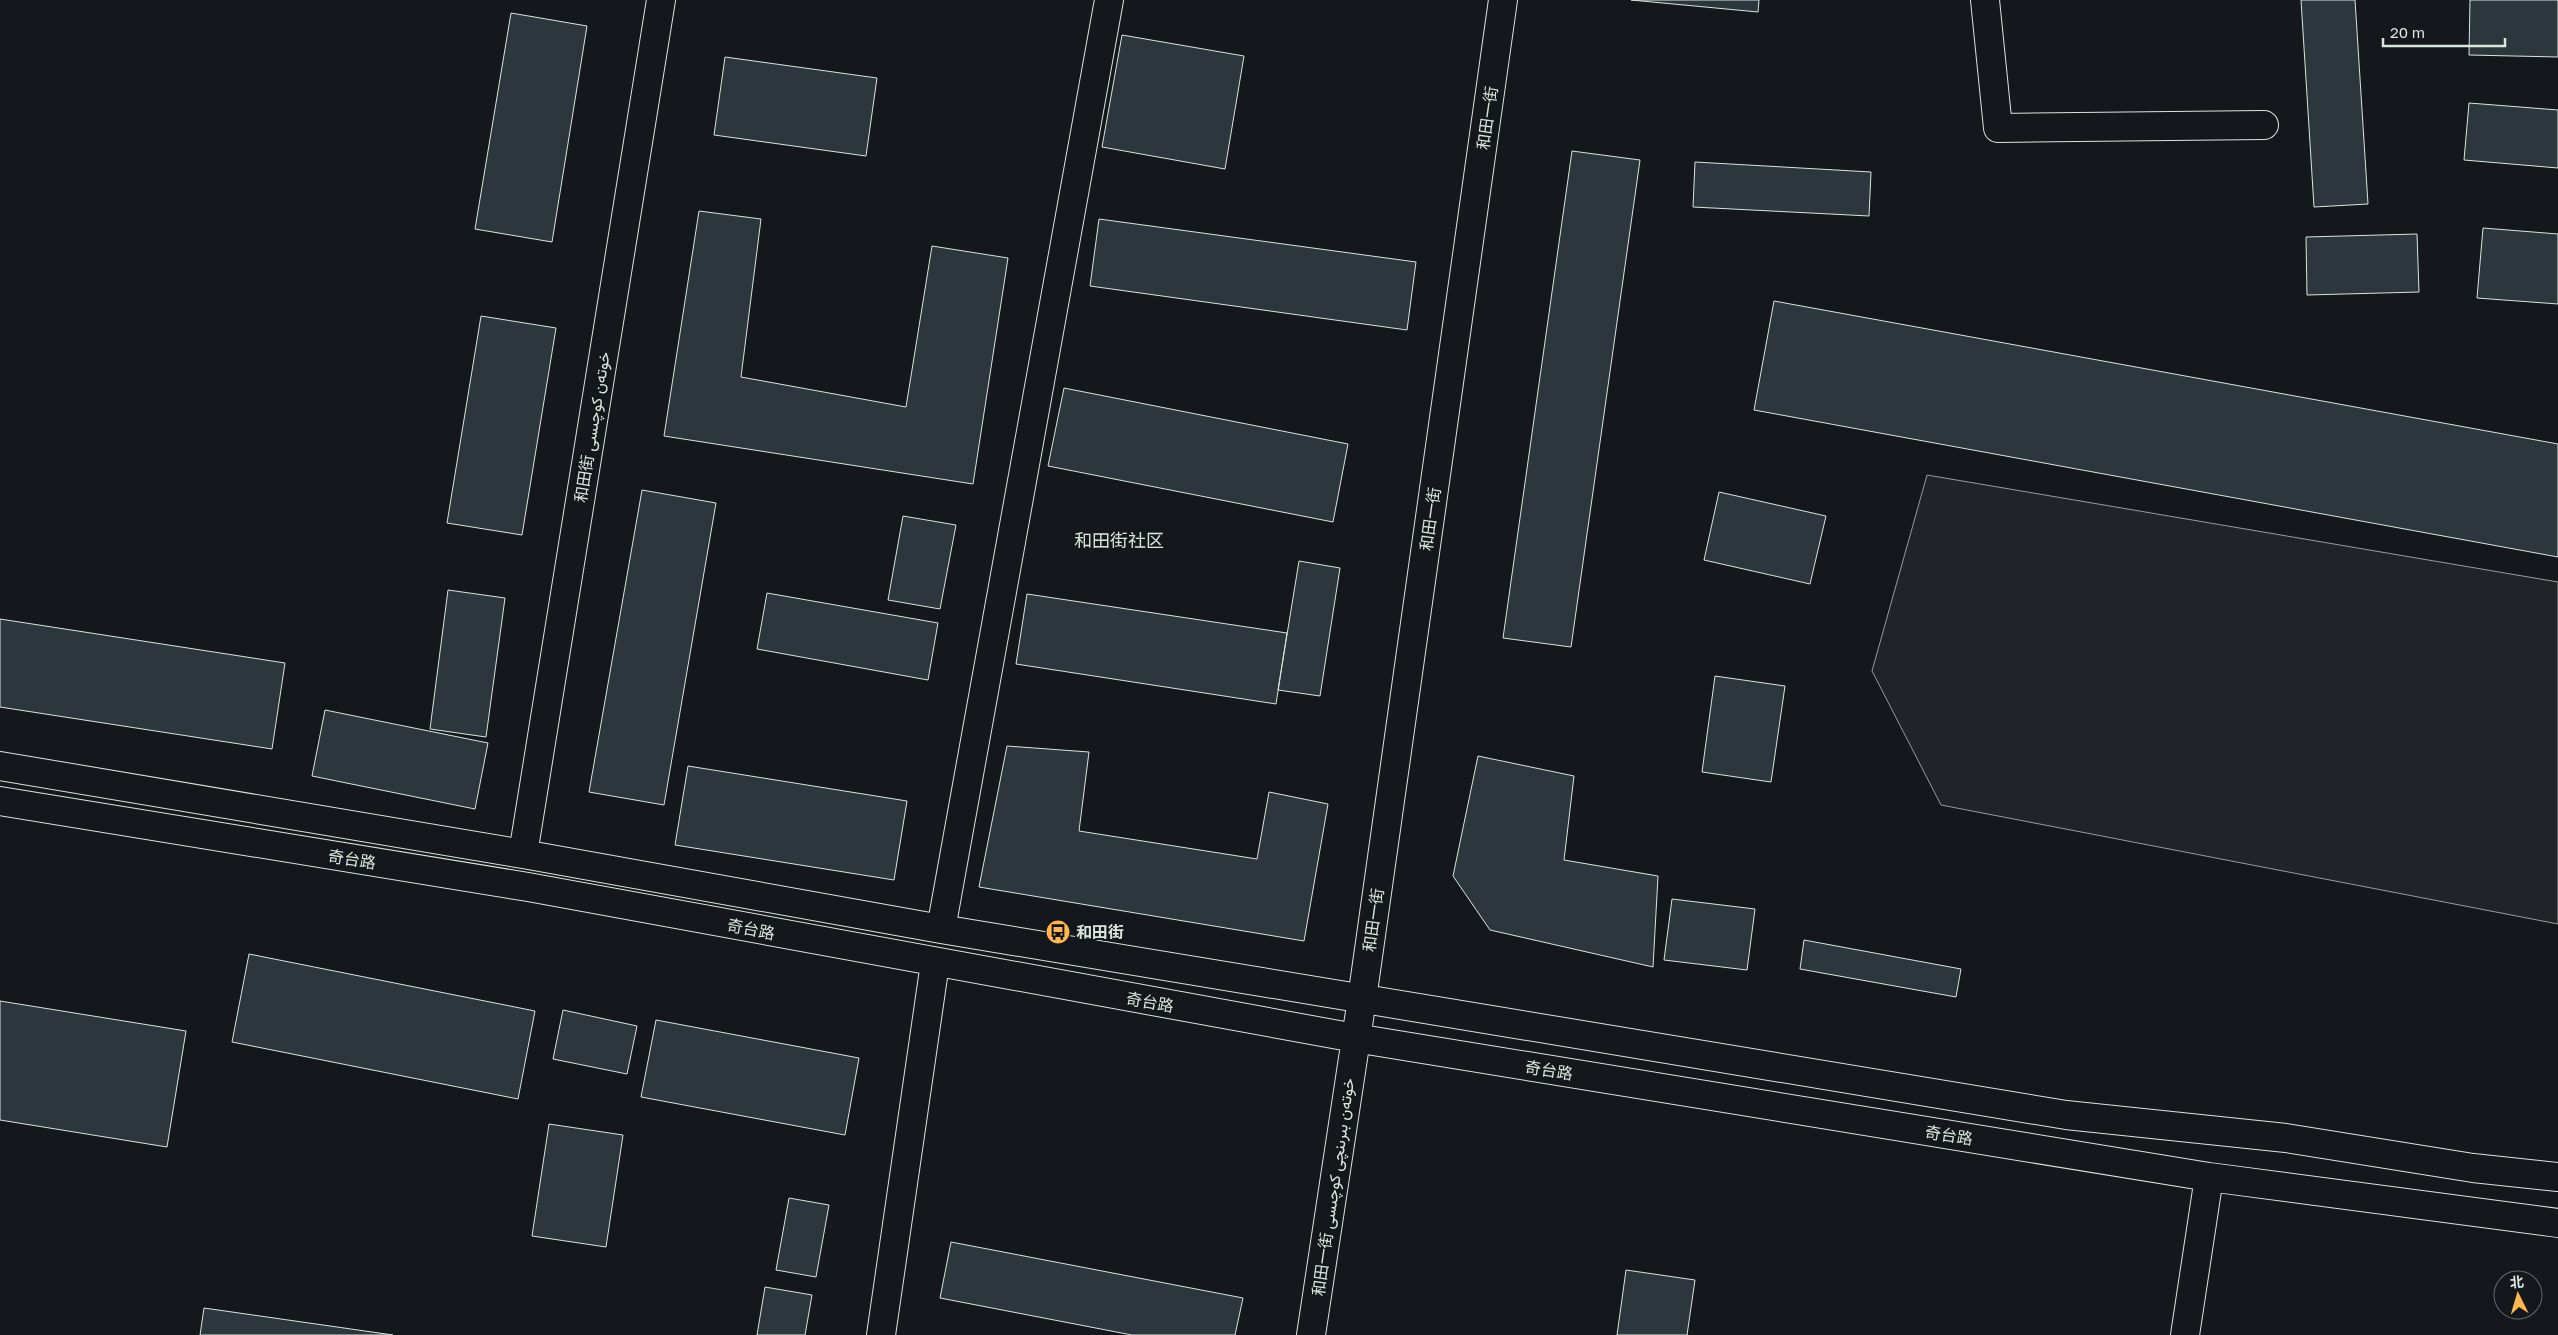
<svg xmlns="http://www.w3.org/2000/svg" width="2558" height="1335" font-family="'Golos Text',Vazirmatn,'Noto Sans SC',sans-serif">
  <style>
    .green { fill: #202428; stroke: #939e99 }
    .building { fill: #2c363c; stroke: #d8e6dc }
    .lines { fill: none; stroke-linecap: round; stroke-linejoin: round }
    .minor-casing { stroke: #d8e6dc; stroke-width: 30 }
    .minor { stroke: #14181c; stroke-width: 28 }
    .labels { text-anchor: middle; stroke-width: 4; stroke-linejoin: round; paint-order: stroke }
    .street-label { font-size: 16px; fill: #d8e6dc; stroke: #14181c }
    .poi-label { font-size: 16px; font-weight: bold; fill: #d8e6dc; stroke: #14181c; text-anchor: start }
    .neighbourhood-label { font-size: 18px; fill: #d8e6dc; stroke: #14181c }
  </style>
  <rect width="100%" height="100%" fill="#14181c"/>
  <path class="green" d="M 1927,475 L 2558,582 L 2558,924 L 1941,805 L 1872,671 Z"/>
  <path class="building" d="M 1631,0 L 1759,0 L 1758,12 Z
    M 2301,0 L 2355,0 L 2368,204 L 2314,207 Z
    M 2470,0 L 2558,0 L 2558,57 L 2469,55 Z
    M 511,13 L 587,26 L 552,242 L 475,229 Z
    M 1122,35 L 1244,56 L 1225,169 L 1102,147 Z
    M 725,57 L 877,78 L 866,156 L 714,135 Z
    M 2469,103 L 2558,110 L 2558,168 L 2464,160 Z
    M 1572,151 L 1640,160 L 1571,647 L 1503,638 Z
    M 1695,162 L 1871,172 L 1869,216 L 1693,207 Z
    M 699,211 L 761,219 L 741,377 L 906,407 L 932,246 L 1008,258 L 973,484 L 664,436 Z
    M 1099,219 L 1416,262 L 1407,330 L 1090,286 Z
    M 2483,228 L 2558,234 L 2558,304 L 2477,298 Z
    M 2417,234 L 2419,292 L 2307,295 L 2306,237 Z
    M 1774,301 L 2558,444 L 2558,557 L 1754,410 Z
    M 481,316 L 556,328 L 522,535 L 447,523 Z
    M 1064,388 L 1348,444 L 1333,522 L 1048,466 Z
    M 642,490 L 716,503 L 664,805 L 589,792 Z
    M 1719,492 L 1826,516 L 1810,584 L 1704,560 Z
    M 903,516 L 956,525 L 940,609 L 888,600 Z
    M 1299,561 L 1340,568 L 1320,696 L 1278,690 Z
    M 448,590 L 505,598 L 486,737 L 430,729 Z
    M 767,593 L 938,623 L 928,680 L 757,649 Z
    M 1027,594 L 1287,633 L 1276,704 L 1016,664 Z
    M 0,619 L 285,663 L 272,749 L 0,707 Z
    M 1715,676 L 1785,686 L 1771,782 L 1702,772 Z
    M 325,710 L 488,743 L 475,809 L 312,776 Z
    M 1007,746 L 1089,752 L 1079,831 L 1257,859 L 1269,792 L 1328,804 L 1304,941 L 979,887 Z
    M 1478,756 L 1574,776 L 1564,860 L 1658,876 L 1653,967 L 1490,930 L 1453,876 Z
    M 688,766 L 907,801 L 894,880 L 675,845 Z
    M 1672,899 L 1755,909 L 1747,970 L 1664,960 Z
    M 1804,940 L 1961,969 L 1956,997 L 1800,969 Z
    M 249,954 L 535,1011 L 518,1099 L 232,1042 Z
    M 0,1001 L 186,1031 L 167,1147 L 0,1120 Z
    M 563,1010 L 637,1026 L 627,1074 L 553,1059 Z
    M 656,1020 L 859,1058 L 845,1135 L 641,1097 Z
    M 549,1124 L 623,1135 L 606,1247 L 532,1236 Z
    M 789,1198 L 829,1205 L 816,1277 L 776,1270 Z
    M 951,1242 L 1243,1298 L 1235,1335 L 1132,1335 L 940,1298 Z
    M 1626,1270 L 1695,1280 L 1687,1335 L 1617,1335 Z
    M 765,1287 L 812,1295 L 805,1335 L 757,1335 Z
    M 204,1308 L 393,1335 L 200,1335 Z"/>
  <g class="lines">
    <defs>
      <path id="minor" d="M 1985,0 L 1998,128 L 2264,125
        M 0,766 L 523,854 L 941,929 L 2066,1115 L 2286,1138 L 2473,1168 L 2558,1177
        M 0,801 L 528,887 L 1355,1038 L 2209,1177 L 2558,1223
        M 523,854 L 661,0
        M 941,929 L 1109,0
        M 881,1335 L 935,963
        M 1311,1335 L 1362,999 L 1503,0
        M 2185,1335 L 2209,1177"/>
    </defs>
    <use href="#minor" class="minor-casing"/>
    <use href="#minor" class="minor"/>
  </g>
  <defs>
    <symbol id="bus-disc" viewBox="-11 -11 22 22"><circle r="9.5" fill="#ffb74d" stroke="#14181c"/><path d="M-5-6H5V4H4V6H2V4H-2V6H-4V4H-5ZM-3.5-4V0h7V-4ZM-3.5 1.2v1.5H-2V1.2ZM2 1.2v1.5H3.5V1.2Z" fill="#111"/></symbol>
  </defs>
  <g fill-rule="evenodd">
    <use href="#bus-disc" x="1044" y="918" width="28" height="28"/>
  </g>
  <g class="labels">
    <g class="street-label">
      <text transform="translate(1487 118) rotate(-82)" y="6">和田一街</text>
      <text transform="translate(592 427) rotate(-81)" y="6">和田街 خوتەن كوچىسى</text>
      <text transform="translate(1430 519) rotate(-82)" y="6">和田一街</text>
      <text transform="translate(352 859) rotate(9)" y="6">奇台路</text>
      <text transform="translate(1373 920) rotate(-82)" y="6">和田一街</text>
      <text transform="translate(751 929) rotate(11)" y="6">奇台路</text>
      <text transform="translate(1150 1002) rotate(10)" y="6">奇台路</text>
      <text transform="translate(1549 1070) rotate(9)" y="6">奇台路</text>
      <text transform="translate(1949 1135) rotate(9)" y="6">奇台路</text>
      <text transform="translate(1333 1187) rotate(-82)" y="6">和田一街 خوتەن بىرىنچى كوچىسى</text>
    </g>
    <g class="poi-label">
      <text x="1076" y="938">和田街</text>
    </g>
    <g class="neighbourhood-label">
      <text x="1119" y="547">和田街社区</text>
    </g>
  </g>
  <g transform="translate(2518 1295) rotate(355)"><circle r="24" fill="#14181c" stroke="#626a69"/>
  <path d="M0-4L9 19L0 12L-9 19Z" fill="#ffb74d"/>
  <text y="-8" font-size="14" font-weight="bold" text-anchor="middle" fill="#d8e6dc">北</text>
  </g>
  <path d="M2383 38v8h122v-8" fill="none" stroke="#d8e6dc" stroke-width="2.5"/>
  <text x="2390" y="38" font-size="15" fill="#d8e6dc" stroke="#14181c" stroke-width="4" paint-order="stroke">20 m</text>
</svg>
